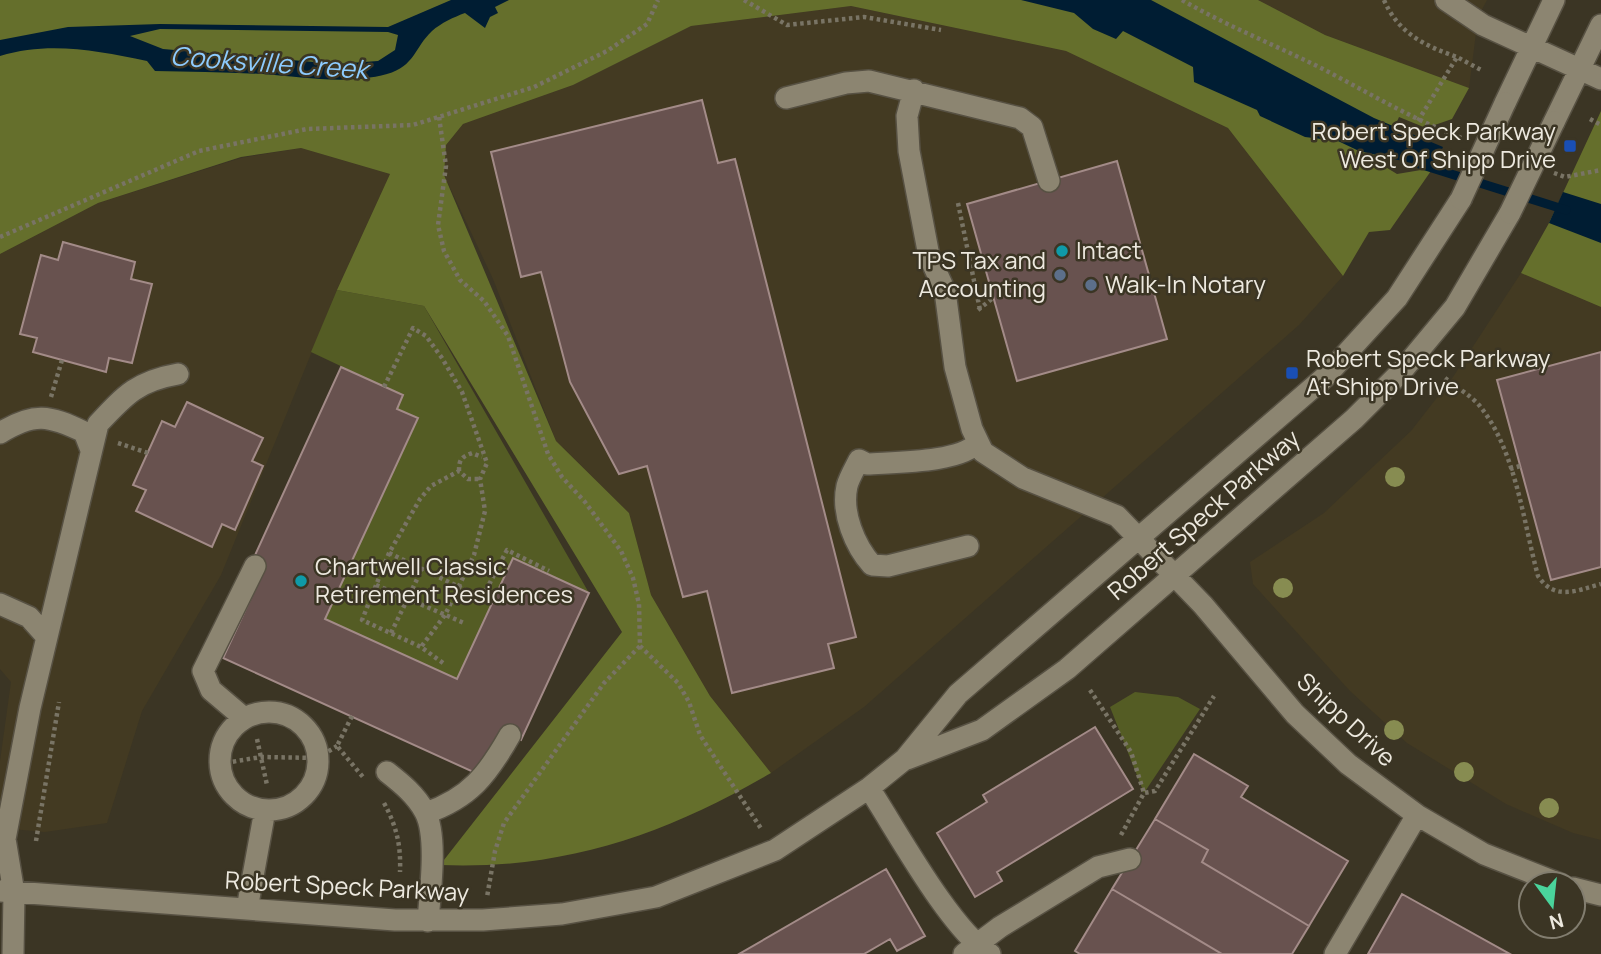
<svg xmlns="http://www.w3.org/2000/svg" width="1601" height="954" font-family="Manrope,sans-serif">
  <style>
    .built { fill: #433a22 }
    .green { fill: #545c24 }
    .forest { fill: #656f2c }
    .water { fill: #001d33; fill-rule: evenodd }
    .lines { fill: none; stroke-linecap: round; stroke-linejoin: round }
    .stream { stroke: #001d33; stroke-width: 9 }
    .building { fill: #68524f; stroke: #a38b88; stroke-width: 2 }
    .minor-casing { stroke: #575143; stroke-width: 24 }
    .path { stroke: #797465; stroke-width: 4.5; stroke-dasharray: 3.5 3.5; stroke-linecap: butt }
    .minor { stroke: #8c8571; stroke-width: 21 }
    .minor-bridge-casing { stroke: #575143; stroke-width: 24; stroke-linecap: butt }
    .minor-bridge { stroke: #8c8571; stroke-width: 21 }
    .tree { fill: #878c51 }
    .transit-dot { fill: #1a4fb4; stroke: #3b3524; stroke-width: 2.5 }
    .culture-dot { fill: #0f9aa8; stroke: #3b3524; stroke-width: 2.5 }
    .service-dot { fill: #5c6f8a; stroke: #3b3524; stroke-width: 2.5 }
    .labels { text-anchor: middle; stroke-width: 5; stroke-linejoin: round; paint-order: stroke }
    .poi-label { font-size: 24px; fill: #ede9df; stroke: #3b3524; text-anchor: start }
    .street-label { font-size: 24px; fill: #ede9df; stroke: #3b3524 }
    .water-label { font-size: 26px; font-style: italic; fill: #8dcbfe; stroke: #3b3524 }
  </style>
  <rect width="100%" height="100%" fill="#3b3524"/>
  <path class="built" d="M 1258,0 L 1487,0 L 1478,17 L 1469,88 L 1325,35 Z
    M 851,6 L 1066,51 L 1228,128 L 1343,276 L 1299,325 L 864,707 L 771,773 L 710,696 L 651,595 L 629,513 L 556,441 L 493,279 L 444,175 L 446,145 L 463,124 L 573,85 L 691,26 Z
    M 301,148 L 390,174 L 337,290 L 221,575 L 142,711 L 107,823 L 45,832 L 0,828 L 0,761 L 11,682 L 0,669 L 0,254 L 98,203 L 241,158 Z
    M 1521,273 L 1601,307 L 1601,840 L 1573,833 L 1506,804 L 1407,743 L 1350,691 L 1253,584 L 1250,562 L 1324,513 L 1411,431 L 1453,377 Z"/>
  <path class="green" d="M 337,290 L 424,306 L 589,593 L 513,558 L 457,679 L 325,619 L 418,419 L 397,409 L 402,395 L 311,352 Z
    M 1135,692 L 1178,697 L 1200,709 L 1144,793 L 1110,707 Z"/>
  <path class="forest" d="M 0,0 L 1258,0 L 1325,35 L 1469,88 L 1452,119 L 1426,128 L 1399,117 L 1379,163 L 1397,174 L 1433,168 L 1390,230 L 1369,232 L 1343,276 L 1228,128 L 1066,51 L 851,6 L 691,26 L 573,85 L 463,124 L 446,145 L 444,175 L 556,441 L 629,513 L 651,595 L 710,696 L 771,773 C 665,835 564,870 440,865 L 622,632 L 424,306 L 337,290 L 390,174 L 301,148 L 241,157 L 98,203 L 0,254 Z
    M 1601,111 L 1601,307 L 1521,273 L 1549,223 Z"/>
  <path class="water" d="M 451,0 L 509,0 L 495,7 L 498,13 L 490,17 L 485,28 L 465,13 C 454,17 441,23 432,31 C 414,48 415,66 387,74 C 347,85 303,77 263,74 C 227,72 191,72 155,71 L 147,61 C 97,51 50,41 0,56 L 0,40 L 68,27 L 160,24 L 388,27 ZM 160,29 L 388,32 L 398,35 L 395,50 L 378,61 L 337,64 L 163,49 L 130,36 Z
    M 1021,0 L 1151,0 L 1374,118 L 1443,147 L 1433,168 L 1359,151 L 1338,141 L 1305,137 L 1260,116 L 1257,110 L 1194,82 L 1193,67 L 1123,31 L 1116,39 L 1093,29 L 1074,13 Z
    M 1563,192 L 1601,204 L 1601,243 L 1549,223 Z"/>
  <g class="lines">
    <path class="stream" d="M 1416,163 L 1566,210"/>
  </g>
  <path class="building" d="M 702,100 L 718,163 L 735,159 L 856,637 L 828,644 L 834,668 L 732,693 L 707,591 L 683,597 L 647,466 L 619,474 L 570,382 L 541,272 L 521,277 L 491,152 Z
    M 1117,161 L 1167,339 L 1017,381 L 967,204 Z
    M 63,242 L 135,262 L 131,279 L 152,284 L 132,363 L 109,358 L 106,372 L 33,352 L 37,338 L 20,334 L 41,255 L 58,260 Z
    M 1601,352 L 1601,567 L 1551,580 L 1497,380 Z
    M 341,367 L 403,395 L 397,409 L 418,418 L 325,619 L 457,679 L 513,558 L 589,593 L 521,740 L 501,731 L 480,775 L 223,658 L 264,570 L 251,564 Z
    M 187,402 L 263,438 L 252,461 L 263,466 L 235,530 L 222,524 L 212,547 L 136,511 L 146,490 L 133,485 L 162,421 L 175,427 Z
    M 1095,727 L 1133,789 L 997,872 L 1002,881 L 975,897 L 937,833 L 987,802 L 983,795 Z
    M 1194,754 L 1248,786 L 1241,797 L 1348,861 L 1309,926 L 1202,862 L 1208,850 L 1155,819 Z
    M 1155,819 L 1208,850 L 1202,862 L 1309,926 L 1292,954 L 1222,954 L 1112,889 Z
    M 886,869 L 925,936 L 897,951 L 890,939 L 864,954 L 739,954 Z
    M 1112,889 L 1165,920 L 1222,954 L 1080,954 L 1075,951 Z
    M 1402,894 L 1510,954 L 1368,954 Z"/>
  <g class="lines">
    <defs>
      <path id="minor" d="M 1446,0 L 1483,25 L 1601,79
        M 914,90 L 907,116 L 909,151 L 929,256 L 945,291 L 955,367 L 972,429 L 983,452 L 1023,478 L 1117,516 L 1203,605 L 1295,714 L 1348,764 L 1417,815 L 1484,854 L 1560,884
        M 786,98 L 846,83 L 869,81 L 1020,118 L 1032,127 L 1049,181
        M 1505,103 L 1554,0
        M 1554,122 L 1601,25
        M 0,433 C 34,412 49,415 84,432 L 91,450
        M 968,546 L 888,566 L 872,565 C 855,546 841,513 847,486 C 849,478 855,468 859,460 L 867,464 C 894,462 961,463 978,442
        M 0,604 L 29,617 L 46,636
        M220 761a49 49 0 1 1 98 0a49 49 0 1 1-98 0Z
        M 244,718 L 211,690 L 203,671 L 255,566
        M 907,759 L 982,730 L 1067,669 L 1354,419 L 1401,372 L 1455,307 L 1510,213
        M 387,772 C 401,783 416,795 425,812 C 438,836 430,893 428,921
        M 869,788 C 897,831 950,929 990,954
        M 426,813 C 470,798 488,774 510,735
        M 1573,888 L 1601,895
        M 0,891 L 395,920 L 483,920 L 562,914 L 656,897 L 775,850 L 869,788 L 905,759 L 958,694 L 1325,377 L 1397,298 L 1461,199
        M 247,909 L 265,810
        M 13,954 L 14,893 L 5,839 L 30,708 L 98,424 C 126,394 138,381 178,374
        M 964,954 L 1000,927 L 1098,867 L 1130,859
        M 1335,954 L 1417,815"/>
    </defs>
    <use href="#minor" class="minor-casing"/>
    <path class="path" d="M 744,0 L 787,25 L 864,17 L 941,30
      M 1182,0 C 1227,26 1275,45 1321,68 C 1369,93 1414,120 1464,139
      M 1384,0 C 1398,33 1425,46 1457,57
      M 439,117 L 446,166 L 438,225 L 444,251 L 460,280 L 484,301 L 508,336 L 548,454 L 562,477 L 585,502 L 621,551 L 633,578 L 639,604 L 640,646 L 604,683 L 504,823 L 495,851 L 487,897
      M 1590,119 L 1601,125
      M 1418,121 L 1457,57 L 1483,71
      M 1554,173 L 1565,177 L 1601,170
      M 958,203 L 980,310
      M 0,237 L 199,151 L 307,129 L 413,125 L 534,87 L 607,51 L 647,24 L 658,0
      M 978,310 L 994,297
      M 1445,378 C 1456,387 1470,395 1479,405 C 1516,450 1523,521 1538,576 C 1555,601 1575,591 1601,584
      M 384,387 L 413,328 L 426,336 L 442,358 L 462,392 L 487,463 L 480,479 L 485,511 L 474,555 L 445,615 L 421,647
      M 51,397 L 62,360
      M 118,443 L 148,453
      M 1510,469 L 1520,466
      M 459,471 C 459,460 461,457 472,453 L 482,457
      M 389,553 L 482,598 L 507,550 L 549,571
      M 376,585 L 464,623
      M 391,633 L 422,569
      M 640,646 L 678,683 L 689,702 L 700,735 L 762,830
      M 443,663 L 421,647 L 362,620 L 389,553 L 420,499 L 431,486 L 459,471 L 468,479 L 480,479
      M 1090,690 L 1131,752 L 1144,793
      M 352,716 L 337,746 L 363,777
      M 257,739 L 267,785
      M 219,764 L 261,757 L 318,758 L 337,746
      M 384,803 C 397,827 401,846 400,872
      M 1121,835 L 1144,793 L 1155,791 L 1214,696
      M 36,841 L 59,702"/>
    <use href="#minor" class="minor"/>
    <defs>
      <path id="minor-bridge" d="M 1461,199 L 1505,103
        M 1510,213 L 1554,122"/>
    </defs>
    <use href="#minor-bridge" class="minor-bridge-casing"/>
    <use href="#minor-bridge" class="minor-bridge"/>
  </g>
  <g class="tree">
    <circle cx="1395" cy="477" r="10"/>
    <circle cx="1283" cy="588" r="10"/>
    <circle cx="1394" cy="730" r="10"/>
    <circle cx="1464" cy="772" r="10"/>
    <circle cx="1549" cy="808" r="10"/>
  </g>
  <g class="transit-dot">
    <rect x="1563" y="139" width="14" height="14" rx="3.5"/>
    <rect x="1285" y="366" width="14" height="14" rx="3.5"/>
  </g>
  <g class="culture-dot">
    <circle cx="1062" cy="251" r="7"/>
    <circle cx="301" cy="581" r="7"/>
  </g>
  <g class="service-dot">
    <circle cx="1060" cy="275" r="7"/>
    <circle cx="1091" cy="285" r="7"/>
  </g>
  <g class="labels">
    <g class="poi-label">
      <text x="1556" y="140" text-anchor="end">Robert Speck Parkway<tspan x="1556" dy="28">West Of Shipp Drive</tspan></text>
      <text x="1076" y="259">Intact</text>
      <text x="1046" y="269" text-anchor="end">TPS Tax and<tspan x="1046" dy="28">Accounting</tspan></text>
      <text x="1105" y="293">Walk-In Notary</text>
      <text x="1306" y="367">Robert Speck Parkway<tspan x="1306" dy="28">At Shipp Drive</tspan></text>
      <text x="315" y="575">Chartwell Classic<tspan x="315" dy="28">Retirement Residences</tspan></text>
    </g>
    <g class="street-label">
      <text transform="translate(1204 515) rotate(-41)" y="8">Robert Speck Parkway</text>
      <text transform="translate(1346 720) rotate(43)" y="8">Shipp Drive</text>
      <text transform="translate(347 887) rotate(3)" y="8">Robert Speck Parkway</text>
    </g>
    <g class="water-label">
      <text transform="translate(269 63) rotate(4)" y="9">Cooksville Creek</text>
    </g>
  </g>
  <g transform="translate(1552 905) rotate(165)"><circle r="33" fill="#3b3524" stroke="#827d6f" stroke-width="2"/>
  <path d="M0-5L12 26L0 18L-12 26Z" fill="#4ad49c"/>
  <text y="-10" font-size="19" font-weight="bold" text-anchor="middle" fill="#ede9df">N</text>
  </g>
</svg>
